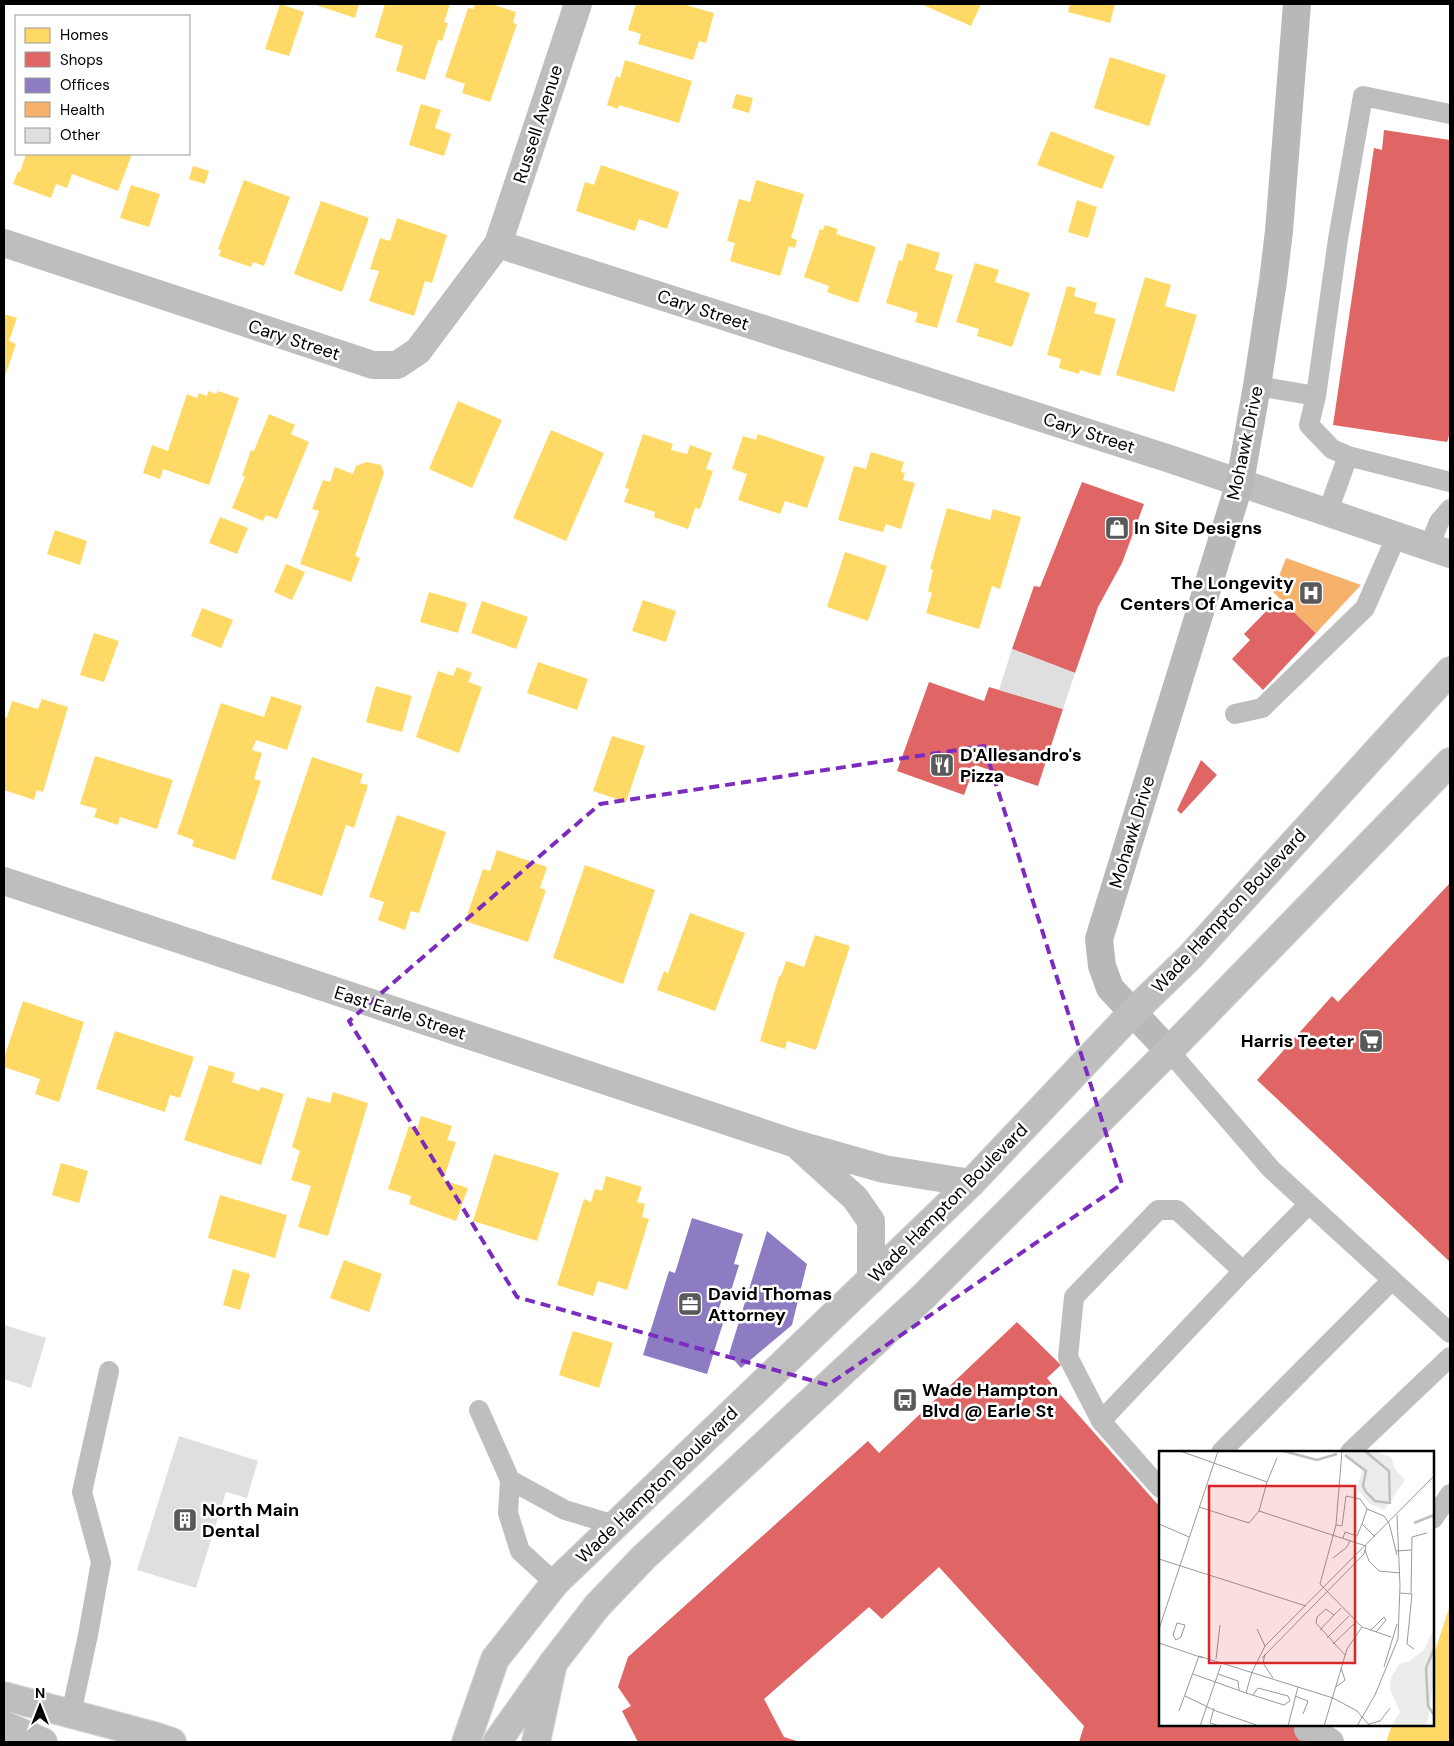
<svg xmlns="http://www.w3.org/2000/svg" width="1454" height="1746" font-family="'DM Sans',sans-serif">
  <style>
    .homes { fill: #ffd966 }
    .shops { fill: #e06666 }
    .offices { fill: #8e7cc3 }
    .health { fill: #f6b26b }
    .building { fill: #dfdfdf }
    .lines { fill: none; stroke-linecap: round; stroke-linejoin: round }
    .primary-casing { stroke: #dbdbdb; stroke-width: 30 }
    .highway-casing { stroke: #dbdbdb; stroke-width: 30 }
    .lane { stroke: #bebebe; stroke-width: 20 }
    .street { stroke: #bebebe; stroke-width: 28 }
    .secondary { stroke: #b8b8b8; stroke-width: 28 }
    .primary { stroke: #bebebe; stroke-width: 28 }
    .highway { stroke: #bebebe; stroke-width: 28 }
    .street-bridge { stroke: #bebebe; stroke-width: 28 }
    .marked { fill: none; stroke: #7b2cbf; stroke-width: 4; stroke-dasharray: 10 6; stroke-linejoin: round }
    .labels { text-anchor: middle; stroke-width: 5; stroke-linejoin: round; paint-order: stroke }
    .street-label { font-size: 18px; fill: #000; stroke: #fff }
    .poi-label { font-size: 18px; font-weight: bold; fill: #000; stroke: #fff; text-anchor: start }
    .inset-river { fill: none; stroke: #bfbfbf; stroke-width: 2.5 }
    .inset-road { fill: none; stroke: #999; stroke-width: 1 }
    .view { fill: #d62828; fill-opacity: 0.15; stroke: #d62828; stroke-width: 2.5 }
    .inset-edge { fill: none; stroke: #000; stroke-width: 2.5 }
  </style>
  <rect width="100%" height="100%" fill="#fff"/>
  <path class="homes" d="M 280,4 L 304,12 L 289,56 L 265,49 Z
    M 313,4 L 359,4 L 355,18 Z
    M 385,4 L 450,4 L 444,22 L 448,23 L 442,41 L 438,40 L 425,80 L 396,71 L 403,46 L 375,37 Z
    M 475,4 L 491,4 L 516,12 L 513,23 L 517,24 L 490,102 L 462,93 L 465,84 L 445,77 L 468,8 L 473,9 Z
    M 636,4 L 682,4 L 714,13 L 706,43 L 699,41 L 693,60 L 638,44 L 641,34 L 628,30 Z
    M 921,4 L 981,4 L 971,26 Z
    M 1070,4 L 1115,4 L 1110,23 L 1068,12 Z
    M 1110,57 L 1166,75 L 1149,126 L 1094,108 Z
    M 625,60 L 692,81 L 679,123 L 619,105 L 618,109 L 607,105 L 616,76 L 620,78 Z
    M 736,94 L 753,98 L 749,113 L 732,108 Z
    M 421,104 L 441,110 L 435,128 L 451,134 L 444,156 L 409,145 Z
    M 1051,131 L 1115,156 L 1102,189 L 1037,165 Z
    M 26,154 L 132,154 L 118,191 L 72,174 L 67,188 L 56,184 L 51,198 L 13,184 L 18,171 L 20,172 Z
    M 601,165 L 679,192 L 667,229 L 639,219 L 635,231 L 576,211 L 585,182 L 594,185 Z
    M 193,166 L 209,171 L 205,184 L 189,179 Z
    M 244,180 L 290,197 L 264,266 L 253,262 L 251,267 L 219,256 L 221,250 L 218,249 Z
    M 756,180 L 804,194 L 791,238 L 797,240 L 795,248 L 789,246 L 780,276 L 730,261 L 735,243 L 727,241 L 739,199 L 750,202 Z
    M 131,185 L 160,194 L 149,227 L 120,218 Z
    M 1077,200 L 1097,207 L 1088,238 L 1068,232 Z
    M 321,201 L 369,218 L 342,292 L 294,274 Z
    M 397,218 L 447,235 L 432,283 L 425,281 L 414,316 L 369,301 L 379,271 L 370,269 L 380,238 L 390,241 Z
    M 825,225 L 838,229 L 836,234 L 876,247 L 858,303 L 827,292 L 829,286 L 804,277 L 820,229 L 823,230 Z
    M 907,243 L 940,253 L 935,270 L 953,275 L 937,328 L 915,322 L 918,313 L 886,303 L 899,260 L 902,261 Z
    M 975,263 L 999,270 L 995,282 L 1030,293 L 1012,347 L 977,336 L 979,329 L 956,322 Z
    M 1145,277 L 1171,285 L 1165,306 L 1197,315 L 1174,392 L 1116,375 Z
    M 1067,286 L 1076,288 L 1074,296 L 1097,303 L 1094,313 L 1116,319 L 1100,376 L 1080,370 L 1079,374 L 1059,368 L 1061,359 L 1047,355 Z
    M 4,314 L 17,318 L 9,341 L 16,344 L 4,379 Z
    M 208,391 L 216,394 L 218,391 L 239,398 L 209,485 L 163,469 L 160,479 L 143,473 L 152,445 L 168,451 L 187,394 L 197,398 L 199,393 L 207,396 Z
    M 458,401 L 502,420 L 472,488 L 429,469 Z
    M 269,414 L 295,425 L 291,434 L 309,442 L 277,519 L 266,515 L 263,521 L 232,508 L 245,477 L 242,476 L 251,450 L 254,451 Z
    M 551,430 L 604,453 L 566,541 L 513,518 Z
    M 643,434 L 673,444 L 671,450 L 687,454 L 690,445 L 712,453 L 706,469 L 713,471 L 700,509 L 695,508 L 688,529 L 654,517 L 655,512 L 624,502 L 629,489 L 625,488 Z
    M 758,434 L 825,457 L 807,508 L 785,501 L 780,514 L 738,500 L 747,474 L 732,469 L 743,436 L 756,440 Z
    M 871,452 L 904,462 L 901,472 L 905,473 L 903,480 L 915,483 L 901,529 L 886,524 L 883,532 L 838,520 L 854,466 L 866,469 Z
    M 366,462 L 381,465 L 384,473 L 355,556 L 360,558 L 351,582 L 300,564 L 319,511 L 312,509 L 323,480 L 330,482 L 335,467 L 353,474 L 356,466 Z
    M 947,508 L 990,520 L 993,509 L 1021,517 L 1000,589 L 992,586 L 979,629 L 926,613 L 932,593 L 928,591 L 933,570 L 930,569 Z
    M 220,517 L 248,528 L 237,554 L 209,543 Z
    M 55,530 L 87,541 L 80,565 L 47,554 Z
    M 845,552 L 887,566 L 868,621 L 827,607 Z
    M 286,564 L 305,572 L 292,600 L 274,592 Z
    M 429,592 L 467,603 L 458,633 L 420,622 Z
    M 643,600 L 676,611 L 666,642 L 632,631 Z
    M 482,601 L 528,617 L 516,649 L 471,633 Z
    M 202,608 L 233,620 L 221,648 L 191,636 Z
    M 94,633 L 119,641 L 104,682 L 80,675 Z
    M 538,662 L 588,679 L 577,710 L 527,693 Z
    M 457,667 L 472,673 L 468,682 L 482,687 L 459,753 L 416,737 L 438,671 L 453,676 Z
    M 376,686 L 412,696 L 402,732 L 366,722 Z
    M 271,696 L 302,706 L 287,750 L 256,740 L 252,750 L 262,753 L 254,779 L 261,781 L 235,860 L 192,846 L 194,840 L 177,834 L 221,703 L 264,717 Z
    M 42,699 L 68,707 L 43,792 L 37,790 L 34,800 L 4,790 L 4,717 L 7,717 L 12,701 L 38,709 Z
    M 612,736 L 645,746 L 626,802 L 593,791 Z
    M 95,756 L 173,780 L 157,829 L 120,817 L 118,825 L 94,817 L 97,809 L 80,804 Z
    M 312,757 L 363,774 L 360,783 L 368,785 L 354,828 L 346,825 L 322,896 L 271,879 Z
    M 397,815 L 446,832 L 419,913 L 411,911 L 405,930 L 378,920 L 384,902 L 369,897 Z
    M 497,850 L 547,867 L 540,888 L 546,890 L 528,942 L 465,921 L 483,869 L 490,871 Z
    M 585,865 L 655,890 L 623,984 L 553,958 Z
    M 690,913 L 745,933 L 715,1011 L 657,990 L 664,971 L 668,973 Z
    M 815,935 L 850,946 L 816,1050 L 787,1041 L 785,1049 L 760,1041 L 779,976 L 781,976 L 786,961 L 804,967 Z
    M 23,1001 L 84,1022 L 59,1102 L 35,1094 L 40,1079 L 4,1067 L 4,1058 Z
    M 115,1031 L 194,1057 L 180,1098 L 170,1095 L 165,1112 L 96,1089 Z
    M 209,1065 L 235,1073 L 232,1082 L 259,1091 L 261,1087 L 284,1094 L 261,1165 L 184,1140 Z
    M 333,1092 L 368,1103 L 328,1236 L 298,1227 L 311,1186 L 291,1180 L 300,1151 L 292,1147 L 307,1097 L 330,1103 Z
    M 421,1116 L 452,1126 L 447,1140 L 456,1142 L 443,1180 L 468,1188 L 456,1221 L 409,1204 L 411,1196 L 388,1189 L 409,1126 L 417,1129 Z
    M 494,1154 L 559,1173 L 537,1241 L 473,1221 Z
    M 61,1163 L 88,1171 L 79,1203 L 52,1195 Z
    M 606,1176 L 642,1187 L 637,1202 L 645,1204 L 642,1217 L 649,1219 L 627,1290 L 598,1281 L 593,1296 L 557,1285 L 584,1199 L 591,1202 L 595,1189 L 602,1191 Z
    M 220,1195 L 287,1215 L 275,1258 L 208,1238 Z
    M 344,1260 L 382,1274 L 369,1312 L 330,1298 Z
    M 233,1269 L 250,1274 L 240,1310 L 223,1305 Z
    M 573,1331 L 613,1343 L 599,1388 L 559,1375 Z
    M 1450,1605 L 1450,1742 L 1386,1742 L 1392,1725 L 1433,1725 L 1433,1657 Z"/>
  <path class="shops" d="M 1384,130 L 1450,140 L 1450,433 L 1447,442 L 1333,425 L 1374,148 L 1382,150 Z
    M 1082,482 L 1144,504 L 1122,563 L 1098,607 L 1075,673 L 1012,649 L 1034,586 L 1040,587 Z
    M 1279,598 L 1316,633 L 1263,690 L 1232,659 L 1250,640 L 1244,634 Z
    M 929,682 L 984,701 L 989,687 L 1063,709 L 1038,786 L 975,765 L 964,795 L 897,771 Z
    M 1201,760 L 1217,775 L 1181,814 L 1177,810 Z
    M 1450,883 L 1450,1262 L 1257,1080 L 1332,996 L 1338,1002 Z
    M 1017,1322 L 1061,1365 L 1047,1378 L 1058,1392 L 1160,1507 L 1160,1725 L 1309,1725 L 1304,1742 L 1079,1742 L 1084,1726 L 939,1567 L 882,1619 L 869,1607 L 764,1699 L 784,1737 L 800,1742 L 638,1742 L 622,1711 L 631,1706 L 618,1687 L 628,1657 L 868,1441 L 879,1453 Z"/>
  <path class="offices" d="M 692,1218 L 743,1234 L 734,1264 L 739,1265 L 731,1291 L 725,1290 L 716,1317 L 724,1320 L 707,1374 L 643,1355 L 669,1271 L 675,1273 Z
    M 767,1231 L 807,1264 L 792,1325 L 741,1368 L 729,1354 Z"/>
  <path class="health" d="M 1286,558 L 1361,585 L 1316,633 L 1273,592 Z"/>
  <path class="building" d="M 1012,649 L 1075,673 L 1063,709 L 999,690 Z
    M 4,1325 L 46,1338 L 31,1388 L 4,1379 Z
    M 179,1436 L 258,1461 L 247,1498 L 226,1492 L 196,1588 L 137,1570 Z"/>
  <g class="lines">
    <defs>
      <path id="primary" d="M 466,1742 L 495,1659 L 555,1583 L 971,1183 L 1132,1013 L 1190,957 L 1450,671
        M 497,1742 L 553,1663 L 597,1606 L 644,1557 L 924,1296 L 1169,1051 L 1450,762"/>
      <path id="highway" d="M 4,1696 L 154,1736 L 172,1742
        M 4,1725 L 43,1742
        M 536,1742 L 553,1663"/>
    </defs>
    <use href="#primary" class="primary-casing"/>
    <use href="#highway" class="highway-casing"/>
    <path class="lane" d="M 1257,386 L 1316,396 L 1338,239 L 1363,96 L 1450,114
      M 1316,396 L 1309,425 L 1332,449 L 1348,456
      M 1327,514 L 1348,456 L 1450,482
      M 1429,547 L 1439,522 L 1450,509
      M 1235,714 L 1262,708 L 1365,608 L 1396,537
      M 1169,1051 L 1271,1169 L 1450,1333
      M 479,1410 L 510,1480 L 508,1513 L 520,1551 L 555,1583
      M 1101,1421 L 1243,1271
      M 1221,1452 L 1392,1280
      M 1350,1452 L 1450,1357
      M 510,1480 L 565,1510 L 615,1525
      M 1160,1488 L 1101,1421 L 1068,1357 L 1074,1297 L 1158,1210 L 1177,1210 L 1243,1271 L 1309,1204
      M 1433,1519 L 1450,1494
      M 71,1714 L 88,1635 L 101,1562 L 82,1492 L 109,1371"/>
    <path class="street" d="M 4,243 L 373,365 L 397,365 L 418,351 L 498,244 L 578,4
      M 498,244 L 1170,459 L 1450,554
      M 4,881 L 796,1144 L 884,1169 L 971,1183
      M 801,1149 L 855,1198 L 871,1221 L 871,1280"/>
    <path class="secondary" d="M 1169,1051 L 1110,988 L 1102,966 L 1099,939 L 1240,482 L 1257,386 L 1273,281 L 1279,231 L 1297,4"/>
    <use href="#primary" class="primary"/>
    <use href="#highway" class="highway"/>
    <path class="street-bridge" d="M 1308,1729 L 1330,1742"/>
  </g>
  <path class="marked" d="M 984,746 L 1122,1184 L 828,1385 L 517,1297 L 349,1021 L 600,804 Z"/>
  <defs>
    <symbol id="shop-square" viewBox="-11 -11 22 22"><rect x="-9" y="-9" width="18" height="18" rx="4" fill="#595959" stroke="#fff"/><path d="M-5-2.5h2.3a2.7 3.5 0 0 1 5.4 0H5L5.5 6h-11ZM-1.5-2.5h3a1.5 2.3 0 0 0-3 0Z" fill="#fff"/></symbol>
    <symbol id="hospital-square" viewBox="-11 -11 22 22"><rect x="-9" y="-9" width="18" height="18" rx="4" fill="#595959" stroke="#fff"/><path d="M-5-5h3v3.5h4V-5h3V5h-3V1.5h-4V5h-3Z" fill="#fff"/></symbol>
    <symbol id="restaurant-square" viewBox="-11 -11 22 22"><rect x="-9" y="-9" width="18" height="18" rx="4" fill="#595959" stroke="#fff"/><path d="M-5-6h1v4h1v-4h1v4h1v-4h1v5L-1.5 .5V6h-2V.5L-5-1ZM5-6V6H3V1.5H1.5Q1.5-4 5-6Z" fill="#fff"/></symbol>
    <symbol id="supermarket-square" viewBox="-11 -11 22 22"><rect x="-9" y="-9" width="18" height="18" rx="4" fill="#595959" stroke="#fff"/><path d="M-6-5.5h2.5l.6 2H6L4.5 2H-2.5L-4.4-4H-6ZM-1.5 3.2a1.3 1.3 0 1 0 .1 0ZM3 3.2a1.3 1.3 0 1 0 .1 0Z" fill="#fff"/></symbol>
    <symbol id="office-square" viewBox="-11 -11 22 22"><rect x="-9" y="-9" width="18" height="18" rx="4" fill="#595959" stroke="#fff"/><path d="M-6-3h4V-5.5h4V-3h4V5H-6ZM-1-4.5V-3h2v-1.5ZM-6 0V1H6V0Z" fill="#fff"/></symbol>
    <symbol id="bus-square" viewBox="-11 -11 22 22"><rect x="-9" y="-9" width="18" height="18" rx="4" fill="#595959" stroke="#fff"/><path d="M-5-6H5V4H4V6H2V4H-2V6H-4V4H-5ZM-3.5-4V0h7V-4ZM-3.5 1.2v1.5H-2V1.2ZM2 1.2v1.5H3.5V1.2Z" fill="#fff"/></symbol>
    <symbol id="building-square" viewBox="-11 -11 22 22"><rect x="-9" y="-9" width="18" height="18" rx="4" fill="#595959" stroke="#fff"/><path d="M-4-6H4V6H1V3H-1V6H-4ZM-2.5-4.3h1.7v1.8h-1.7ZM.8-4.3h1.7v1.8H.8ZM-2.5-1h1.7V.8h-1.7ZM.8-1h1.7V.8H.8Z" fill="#fff"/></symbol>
  </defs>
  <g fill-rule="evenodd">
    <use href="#shop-square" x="1103" y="514" width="28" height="28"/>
    <use href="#hospital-square" x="1297" y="579" width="28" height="28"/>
    <use href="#restaurant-square" x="928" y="751" width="28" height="28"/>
    <use href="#supermarket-square" x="1357" y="1027" width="28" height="28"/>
    <use href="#office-square" x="676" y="1290" width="28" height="28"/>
    <use href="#bus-square" x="891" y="1386" width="28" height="28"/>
    <use href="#building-square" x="171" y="1506" width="28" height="28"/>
  </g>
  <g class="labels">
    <g class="street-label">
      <text transform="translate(538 124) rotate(-72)" y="6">Russell Avenue</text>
      <text transform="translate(703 310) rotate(18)" y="6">Cary Street</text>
      <text transform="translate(294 340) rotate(18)" y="6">Cary Street</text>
      <text transform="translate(1089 433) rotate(18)" y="6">Cary Street</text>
      <text transform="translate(1245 443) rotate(-78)" y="6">Mohawk Drive</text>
      <text transform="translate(1132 832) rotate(-73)" y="6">Mohawk Drive</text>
      <text transform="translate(1229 911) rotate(-47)" y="6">Wade Hampton Boulevard</text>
      <text transform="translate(400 1013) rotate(18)" y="6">East Earle Street</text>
      <text transform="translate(948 1203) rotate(-45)" y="6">Wade Hampton Boulevard</text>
      <text transform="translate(657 1485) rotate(-44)" y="6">Wade Hampton Boulevard</text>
    </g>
    <g class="poi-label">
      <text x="1134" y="534">In Site Designs</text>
      <text x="1294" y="589" text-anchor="end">The Longevity<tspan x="1294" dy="21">Centers Of America</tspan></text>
      <text x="960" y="761">D'Allesandro's<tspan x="960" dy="21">Pizza</tspan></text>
      <text x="1354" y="1047" text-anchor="end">Harris Teeter</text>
      <text x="708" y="1300">David Thomas<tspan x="708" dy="21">Attorney</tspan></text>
      <text x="922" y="1396">Wade Hampton<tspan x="922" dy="21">Blvd @ Earle St</tspan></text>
      <text x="202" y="1516">North Main<tspan x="202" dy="21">Dental</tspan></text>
    </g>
  </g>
  <g transform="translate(1159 1451)">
    <rect width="275" height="275" fill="#fff"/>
    <path d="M 187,0 L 214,0 L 232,6 L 236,18 L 246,29 L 225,59 L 211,53 L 198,38 L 203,19 L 186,6 ZM 275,177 L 275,229 L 268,275 L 232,275 L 241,261 L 231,238 L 232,227 L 240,213 L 251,210 L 265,199 Z" fill="#ececec"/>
    <path class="inset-river" d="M 124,0 L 158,9 L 178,3M 206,0 L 230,20 L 231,53M 186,4 L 207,20 L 204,35 L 207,41 L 216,50 L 230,52M 255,72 L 275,64M 275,198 L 267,217 L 269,255 L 275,264"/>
    <path class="inset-road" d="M 21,0 L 108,31 L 100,60 L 90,72 L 40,56M 108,31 L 118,7M 100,60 L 207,95M 230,72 L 238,104M 0,73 L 30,86M 177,74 L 183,75 L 187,45 L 201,48 L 208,58M 216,86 L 203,73 L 208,58 L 225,65 L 230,72M 184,87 L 186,81 L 198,85 L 203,73M 206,99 L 210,110 L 220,120 L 241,122M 237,100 L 252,99M 174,107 L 187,97 L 191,90M 0,108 L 147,155M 241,142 L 253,143 L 248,193 L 255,198M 252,142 L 253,86 L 268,82M 182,157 L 175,164 L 167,158 L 158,166 L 157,172 L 186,204M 18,172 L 26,174 L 22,186 L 17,189 L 14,184 ZM 203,176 L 232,186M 0,178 L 59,0M 98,178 L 106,195M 161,179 L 175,164M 212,179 L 225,166 L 227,169 L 217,181M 168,187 L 190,165M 0,192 L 44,207M 174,193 L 197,171M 106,203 L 104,212 L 114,227M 40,205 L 174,247 L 198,260 L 211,275M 103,207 L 205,103 L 207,95M 57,208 L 61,174M 225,216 L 238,173M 93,221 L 106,195 L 275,25M 34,223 L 87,242 L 125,254 L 131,250 L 129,245 L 99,237 L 94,244M 59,223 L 79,230 L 80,239M 177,236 L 186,229 L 182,217M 87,242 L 93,221M 26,245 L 57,260 L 100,275M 136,245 L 149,250 L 144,263M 55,257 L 51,272 L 61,275M 20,260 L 40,205M 210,273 L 221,270 L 231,257M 41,275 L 62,214M 129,275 L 139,236M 165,275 L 188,198 L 203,176 L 161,133 L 177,74 L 183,0M 198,275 L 216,244 L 239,188 L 241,135 L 238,64"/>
    <path class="view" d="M 50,35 L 196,35 L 196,212 L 50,212 Z"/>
    <rect width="275" height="275" class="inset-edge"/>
  </g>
  <rect width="1454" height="1746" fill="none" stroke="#000000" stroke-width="10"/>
  <rect x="15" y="15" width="175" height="140" fill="#ffffff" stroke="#999999"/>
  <rect x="25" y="28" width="25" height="15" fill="#ffd966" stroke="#999999"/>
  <text x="60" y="40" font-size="15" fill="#000000">Homes</text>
  <rect x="25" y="52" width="25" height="15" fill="#e06666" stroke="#999999"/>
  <text x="60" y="65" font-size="15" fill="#000000">Shops</text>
  <rect x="25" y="78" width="25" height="15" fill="#8e7cc3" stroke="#999999"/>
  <text x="60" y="90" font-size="15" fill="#000000">Offices</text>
  <rect x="25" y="102" width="25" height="15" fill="#f6b26b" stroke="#999999"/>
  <text x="60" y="115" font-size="15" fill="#000000">Health</text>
  <rect x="25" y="128" width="25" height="15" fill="#dfdfdf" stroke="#999999"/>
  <text x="60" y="140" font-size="15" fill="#000000">Other</text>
  <g transform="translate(40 1706)" stroke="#ffffff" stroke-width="4" paint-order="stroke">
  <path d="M0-4L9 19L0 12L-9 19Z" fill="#000000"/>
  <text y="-8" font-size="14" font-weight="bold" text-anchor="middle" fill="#000000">N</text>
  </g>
</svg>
